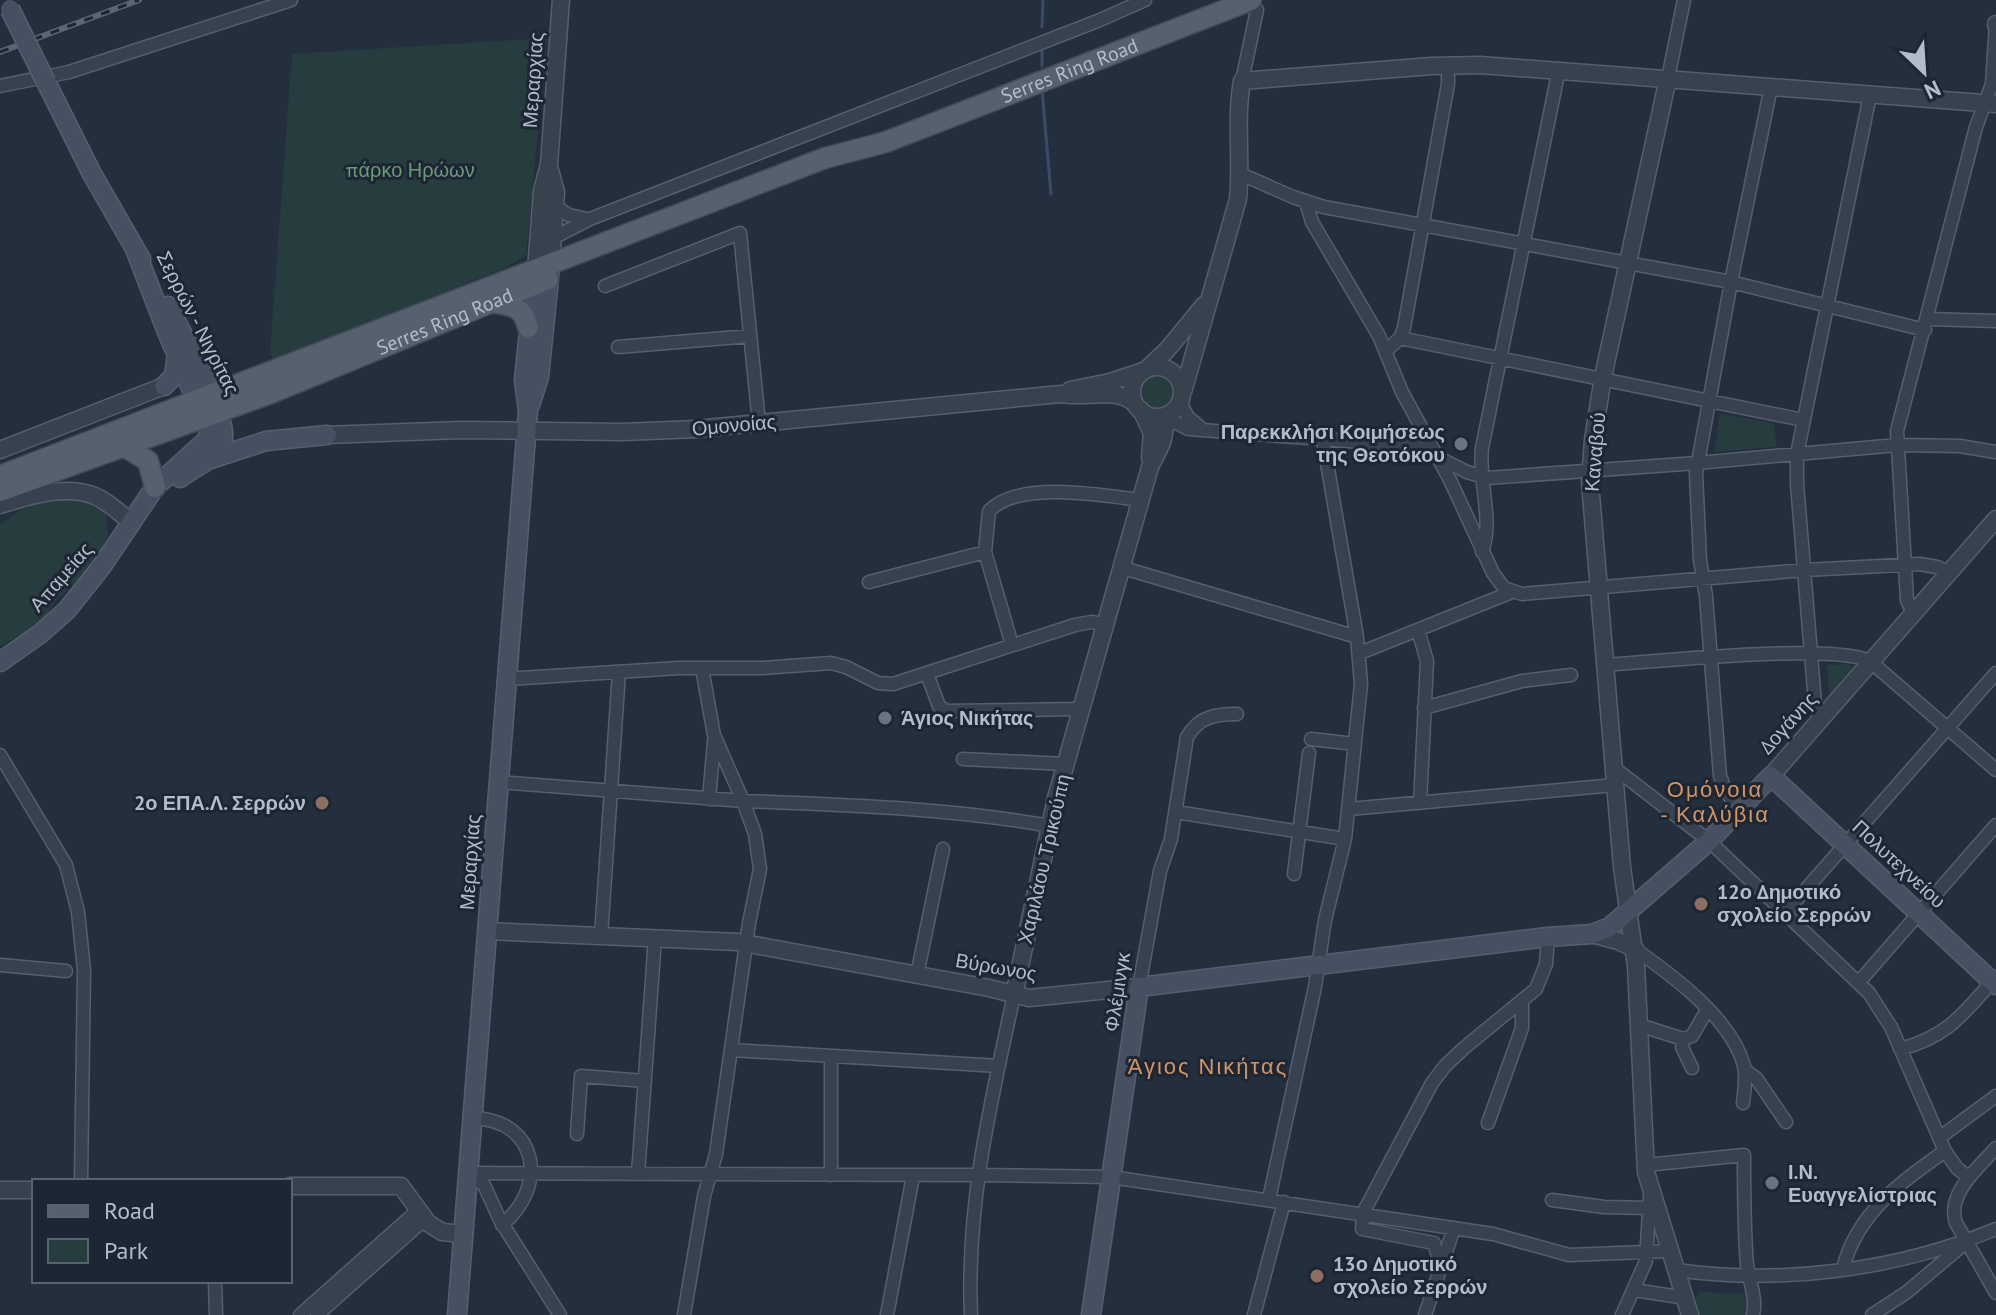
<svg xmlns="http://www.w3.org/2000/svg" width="1996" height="1315" font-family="'PT Sans',sans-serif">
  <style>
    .green { fill: #263c3f }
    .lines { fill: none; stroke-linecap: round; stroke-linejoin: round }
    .stream { stroke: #394c67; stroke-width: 3 }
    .minor-casing { stroke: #565f6c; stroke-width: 15 }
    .tertiary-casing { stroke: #565f6c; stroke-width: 19 }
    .secondary-casing { stroke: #565f6c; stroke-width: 21 }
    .primary-casing { stroke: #414a57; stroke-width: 23 }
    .minor { stroke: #38414e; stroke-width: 12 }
    .tertiary { stroke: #38414e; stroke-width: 16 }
    .secondary { stroke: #465061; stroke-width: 18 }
    .primary { stroke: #56606e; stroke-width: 20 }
    .rail-casing { stroke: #5a6575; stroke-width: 6 }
    .rail { stroke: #1d2633; stroke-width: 3; stroke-dasharray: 9; stroke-linecap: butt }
    .secondary-bridge-casing { stroke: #565f6c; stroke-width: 21; stroke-linecap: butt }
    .secondary-bridge { stroke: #465061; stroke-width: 18 }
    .worship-dot { fill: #6b7280; stroke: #1d2633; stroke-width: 3 }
    .education-dot { fill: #8d6e63; stroke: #1d2633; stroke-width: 3 }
    .labels { text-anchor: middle; stroke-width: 6; stroke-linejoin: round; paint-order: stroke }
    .street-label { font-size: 20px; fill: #b4bcc9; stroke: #1d2633 }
    .park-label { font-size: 20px; fill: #6b9a76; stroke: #1d2633 }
    .poi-label { font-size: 20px; font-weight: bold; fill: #b4bcc9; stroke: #1d2633; text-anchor: start }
    .neighbourhood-label { font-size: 22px; letter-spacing: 2px; fill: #d59563; stroke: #1d2633 }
  </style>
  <rect width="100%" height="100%" fill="#242f3e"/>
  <path class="green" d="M 547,38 L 526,256 L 502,269 L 273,360 L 270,352 L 292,54 Z
    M1140 391a18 18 0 1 1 36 0a18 18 0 1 1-36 0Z
    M 1720,414 L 1774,423 L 1777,447 L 1714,452 Z
    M 67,494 L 91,499 L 106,510 L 108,536 L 97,559 L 77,582 L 56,600 L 41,624 L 0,646 L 0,525 L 23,508 Z
    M 1849,664 L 1853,667 L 1829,695 L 1827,665 Z
    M 1699,1292 L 1752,1294 L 1750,1315 L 1699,1315 L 1696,1298 Z"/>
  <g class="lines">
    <path class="stream" d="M 1042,27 L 1043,0
      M 1042,66 L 1042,48
      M 1042,90 L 1051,194"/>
    <defs>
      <path id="minor" d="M 1668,78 L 1684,0
        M 1242,81 L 1257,10
        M 0,86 L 69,72 L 291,0
        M 1241,174 L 1293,197 L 1324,207 L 1731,282 L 1925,330
        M 1306,202 L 1312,222 L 1379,336 L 1402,392 L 1450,480 L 1493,573 L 1504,588 L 1522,594 L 1805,570 L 1919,564 L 1937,567 L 1948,572
        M 554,206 L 569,215 L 587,219
        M 553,238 L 590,219 L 1100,20 L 1145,0
        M 605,286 L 740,233 L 759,423
        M 1928,319 L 1996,321
        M 1400,338 L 1803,420
        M 618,347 L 750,336
        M 1386,351 L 1400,338 L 1404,328 L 1448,84 L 1448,65
        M 1180,402 L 1188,417 L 1201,428
        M 1171,413 L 1175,422 L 1188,429 L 1415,446 L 1467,472 L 1487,478 L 1697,463 L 1897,445 L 1960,446 L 1996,452
        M 985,552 L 989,511 C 1018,480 1101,495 1140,500
        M 1482,552 C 1494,520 1478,482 1482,448 L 1559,69
        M 1120,567 L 1357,637
        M 869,582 L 985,552 L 1012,645
        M 1913,613 L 1907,600 L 1897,431 L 1976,127 L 1992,84 L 1996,24
        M 1418,630 L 1427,661 L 1420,803
        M 1360,653 L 1512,592
        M 1604,665 C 1651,662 1839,642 1871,662 L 1996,770
        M 927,674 L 939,706 L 947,711 L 1080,709
        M 506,679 L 679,668 L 762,668 L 831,663 L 846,667 L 878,683 L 893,684 L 1075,625 L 1091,622 L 1104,624
        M 1424,708 L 1522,681 L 1571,675
        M 1821,719 L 1815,703 L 1797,484 L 1797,454 L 1870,95
        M 1311,739 L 1355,744
        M 0,755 L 66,865 L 78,912 L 84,970 L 81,1181
        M 963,759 L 1065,764
        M 1613,767 L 1709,841 L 1869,993 L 1891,1027 L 1945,1151 L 1957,1168 L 1969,1178
        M 497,782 L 743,801 L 714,735 L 702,668
        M 709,799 L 714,742
        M 1349,809 L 1615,785
        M 1740,809 L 1726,792 L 1720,776 L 1706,596 L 1700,560 L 1696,473 L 1731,282 L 1771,87
        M 1176,812 L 1345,839
        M 1294,874 L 1309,753
        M 1785,913 L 1996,673
        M 601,936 L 619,672
        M 1635,949 C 1673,976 1732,1019 1744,1066 C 1747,1078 1744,1092 1743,1103
        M 0,965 L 66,971
        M 917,975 L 943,849
        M 1859,982 L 1996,825
        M 1139,987 L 1160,871 L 1171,839 L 1187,737 C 1199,717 1214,714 1237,714
        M 1639,1025 L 1683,1039 L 1692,1036 L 1707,1010
        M 1683,1039 L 1682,1047 L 1692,1068
        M 1900,1049 C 1948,1037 1964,1013 1996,977
        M 731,1050 L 999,1066
        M 831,1056 L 831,1175
        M 1745,1070 L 1756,1078 L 1786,1122
        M 473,1118 C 538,1120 549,1186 502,1225
        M 1488,1123 L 1522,1028 L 1522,1000
        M 577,1134 L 581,1076 L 645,1081
        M 1939,1138 L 1996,1096
        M 1996,1148 C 1978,1168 1946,1194 1956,1223 L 1996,1293
        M 1646,1165 L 1744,1155 C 1744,1191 1744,1228 1747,1265 C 1749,1282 1757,1297 1753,1315
        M 467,1173 L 978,1175 L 1111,1177 L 1493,1234 L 1569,1255 L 1669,1251
        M 638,1174 L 655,938
        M 470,1175 L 484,1185 L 500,1220 L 560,1315
        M 1269,1199 L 1315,987 L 1325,920 L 1345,839 L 1361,684 L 1357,637 L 1323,440
        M 1552,1200 L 1604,1207 L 1649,1208
        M 1441,1266 L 1434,1243 L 1362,1229 L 1363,1213 L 1432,1083 L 1445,1066 L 1464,1048 L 1536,989 L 1546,964 L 1548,937
        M 1843,1269 C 1856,1214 1901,1182 1945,1151
        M 1676,1270 C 1782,1285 1898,1270 1996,1229
        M 215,1281 L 216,1315
        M 1634,1290 L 1686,1298
        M 300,1315 L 417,1211
        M 317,1315 L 424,1220
        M 684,1315 L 704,1196 L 716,1154 L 749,923 L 760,869 L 755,834 L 743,801 C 845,805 950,808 1050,826
        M 887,1315 L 913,1176
        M 971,1315 C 966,1205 991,1101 1014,995
        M 1254,1315 L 1284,1202
        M 1425,1315 L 1454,1228
        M 1622,1315 L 1646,1261 L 1650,1195
        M 1872,1315 L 1907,1292 L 1964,1244"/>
      <path id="tertiary" d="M 1996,24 L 1996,25
        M 1668,78 L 1603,377 L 1593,440 L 1590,482 L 1622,867 L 1636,966 L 1646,1172 L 1690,1315
        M 550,170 L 556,192 L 551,264
        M 536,270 L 542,191 L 549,164 L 561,0
        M1132 392a25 25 0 1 1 50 0a25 25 0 1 1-50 0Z
        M 1149,367 L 1167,350 L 1204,305
        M 1070,390 L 1110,382 L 1143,371
        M 1183,392 L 1238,199 C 1242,159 1235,121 1242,81 L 1432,66 L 1480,65 L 1996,104
        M 1141,410 L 1152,433 L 1150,458
        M 327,435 L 460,430 L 623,432 L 696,429 L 1061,394 C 1086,399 1116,386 1135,404
        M 0,450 L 164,386
        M 0,505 C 29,496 66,484 95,496 C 109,502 121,514 132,523
        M 1771,776 L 1996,519
        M 487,931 L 738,942 L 989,988 L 1029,998 L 1139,987
        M 1592,934 L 1618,941 L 1635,949
        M 1014,995 L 1056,798 L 1150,467 L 1162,443 L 1168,414
        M 290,1186 L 401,1186 L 428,1223 L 442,1232 L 464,1234
        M 0,1190 L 34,1190"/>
      <path id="secondary" d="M 46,82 L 92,174 L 141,259
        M 168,306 C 180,330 232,422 222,443 C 215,460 194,467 180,478
        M 164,386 L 174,376 L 177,354
        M 530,405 L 539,377 L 550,268
        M 211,459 L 266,441 L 327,435
        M 0,662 L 40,634 L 67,610 L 102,566 L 155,487 L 209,438 L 208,428 L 167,332 L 135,249
        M 457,1315 L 528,411 L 524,380 L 535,272
        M 1091,1315 L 1139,987 L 1548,937 L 1592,934 L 1610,927 L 1709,841 L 1771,776 L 1996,985"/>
      <g id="primary">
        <path d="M 491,302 C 511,305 523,306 528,327"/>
        <path d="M 124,446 L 148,461 L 155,487"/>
        <path id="s1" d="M 0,476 L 825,158 L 886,142 L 1251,0"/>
        <path id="s2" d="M 0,491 L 271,393 L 548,279"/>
      </g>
    </defs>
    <use href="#minor" class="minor-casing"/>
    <use href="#tertiary" class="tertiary-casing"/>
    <use href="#secondary" class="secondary-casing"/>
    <use href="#primary" class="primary-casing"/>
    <use href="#minor" class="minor"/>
    <use href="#tertiary" class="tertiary"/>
    <use href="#secondary" class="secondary"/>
    <use href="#primary" class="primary"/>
    <defs>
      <path id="rail" d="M 0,52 L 139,0"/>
    </defs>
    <use href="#rail" class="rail-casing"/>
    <use href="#rail" class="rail"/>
    <defs>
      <path id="secondary-bridge" d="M 10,9 L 46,82"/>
    </defs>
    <use href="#secondary-bridge" class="secondary-bridge-casing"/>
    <use href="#secondary-bridge" class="secondary-bridge"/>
  </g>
  <g class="worship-dot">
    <circle cx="1461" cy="444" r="8"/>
    <circle cx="885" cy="718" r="8"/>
    <circle cx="1772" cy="1183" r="8"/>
  </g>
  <g class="education-dot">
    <circle cx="322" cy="803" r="8"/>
    <circle cx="1701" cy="904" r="8"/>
    <circle cx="1317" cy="1276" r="8"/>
  </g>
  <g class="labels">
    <g class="street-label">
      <text dy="7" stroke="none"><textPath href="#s1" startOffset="1144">Serres Ring Road</textPath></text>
      <text transform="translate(533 80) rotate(-86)" y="7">Μεραρχίας</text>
      <text dy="7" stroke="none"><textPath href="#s2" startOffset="476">Serres Ring Road</textPath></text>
      <text transform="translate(198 323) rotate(63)" y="7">Σερρών - Νιγρίτας</text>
      <text transform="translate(734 425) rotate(-5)" y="7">Ομονοίας</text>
      <text transform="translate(1595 452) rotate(-85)" y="7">Καναβού</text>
      <text transform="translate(61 577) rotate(-49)" y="7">Απαμείας</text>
      <text transform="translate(1788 723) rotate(-48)" y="7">Δογάνης</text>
      <text transform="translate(1044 859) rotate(-77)" y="7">Χαριλάου Τρικούπη</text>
      <text transform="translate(470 862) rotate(-86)" y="7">Μεραρχίας</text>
      <text transform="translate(1899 864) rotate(43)" y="7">Πολυτεχνείου</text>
      <text transform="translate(996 967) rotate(10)" y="7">Βύρωνος</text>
      <text transform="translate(1117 992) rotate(-81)" y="7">Φλέμινγκ</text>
    </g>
    <g class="park-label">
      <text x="410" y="177">πάρκο Ηρώων</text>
    </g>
    <g class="poi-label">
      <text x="1445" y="439" text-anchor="end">Παρεκκλήσι Κοιμήσεως<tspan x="1445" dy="23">της Θεοτόκου</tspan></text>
      <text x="901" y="725">Άγιος Νικήτας</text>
      <text x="306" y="810" text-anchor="end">2ο ΕΠΑ.Λ. Σερρών</text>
      <text x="1717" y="899">12ο Δημοτικό<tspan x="1717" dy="23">σχολείο Σερρών</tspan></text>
      <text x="1788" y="1179">Ι.Ν.<tspan x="1788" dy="23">Ευαγγελίστριας</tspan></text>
      <text x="1333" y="1271">13ο Δημοτικό<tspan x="1333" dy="23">σχολείο Σερρών</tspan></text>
    </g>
    <g class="neighbourhood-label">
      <text x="1715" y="797">Ομόνοια<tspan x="1715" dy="25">- Καλύβια</tspan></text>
      <text x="1208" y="1074">Άγιος Νικήτας</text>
    </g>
  </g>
  <rect x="32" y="1179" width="260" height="104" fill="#1d2633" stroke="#59626f" stroke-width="2"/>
  <rect x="48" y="1205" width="40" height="12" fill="#56606e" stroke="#59626f" stroke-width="2"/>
  <text x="104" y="1219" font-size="24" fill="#b4bcc9">Road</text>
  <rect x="48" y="1239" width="40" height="24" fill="#263c3f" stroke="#59626f" stroke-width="2"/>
  <text x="104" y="1259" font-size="24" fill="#b4bcc9">Park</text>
  <g transform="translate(1924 72) rotate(155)" stroke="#1d2633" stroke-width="6" paint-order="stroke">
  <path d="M0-6L14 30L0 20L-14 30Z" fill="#b4bcc9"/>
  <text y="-12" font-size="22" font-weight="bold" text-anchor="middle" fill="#b4bcc9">N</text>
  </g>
</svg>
